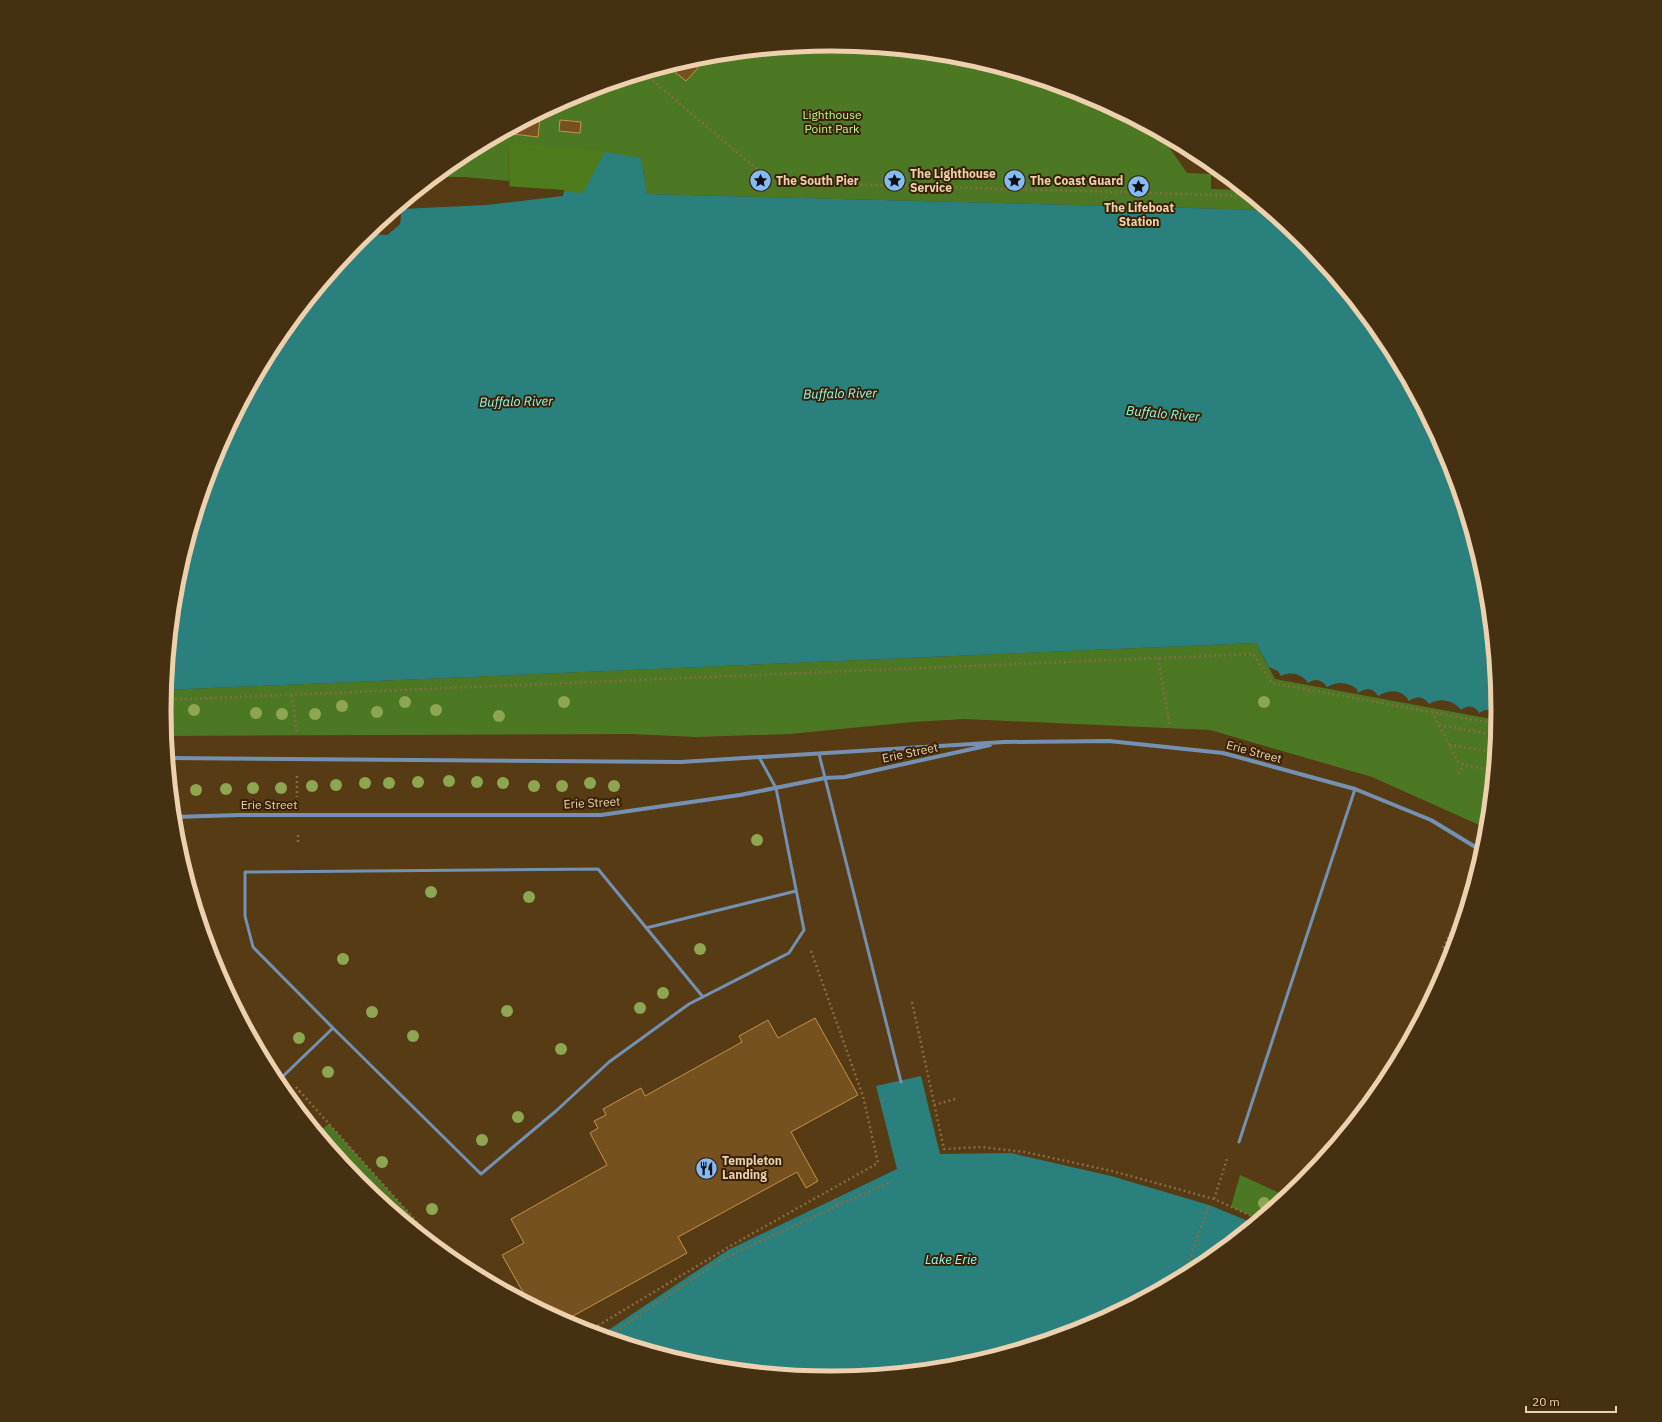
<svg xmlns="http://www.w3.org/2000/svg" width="1662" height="1422" font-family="'IBM Plex Sans',sans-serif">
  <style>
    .green { fill: #4d7823 }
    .forest { fill: #4e7c1d }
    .water { fill: #2a807d }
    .pier { fill: #563b15 }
    .building { fill: #755120; stroke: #c6914b }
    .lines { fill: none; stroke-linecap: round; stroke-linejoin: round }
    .path { stroke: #866b46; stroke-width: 2.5; stroke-dasharray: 2 3; stroke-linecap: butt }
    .service { stroke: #7491b3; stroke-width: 3 }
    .minor { stroke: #7491b3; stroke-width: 4 }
    .tree { fill: #8ea552 }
    .labels { text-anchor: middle; stroke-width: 4; stroke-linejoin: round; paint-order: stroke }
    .park-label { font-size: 12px; fill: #bbfb84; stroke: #382204 }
    .poi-label { font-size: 12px; font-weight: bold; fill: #edd1af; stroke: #382204; text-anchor: start }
    .street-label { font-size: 12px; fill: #edd1af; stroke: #382204 }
    .water-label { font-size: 13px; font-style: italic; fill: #91f9f5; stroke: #382204 }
    .rim { fill: none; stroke: #edd1af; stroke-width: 5 }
  </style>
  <rect width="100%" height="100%" fill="#563b15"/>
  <path class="green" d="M 831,44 L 961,57 L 1086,95 L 1160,134 L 1187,173 L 1211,174 L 1211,189 L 1242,190 L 1266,210 L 647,194 L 641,158 L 508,142 L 509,181 L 464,177 L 435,177 L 461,156 L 576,95 L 701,57 Z
    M 1256,643 L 1275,679 L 1497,720 L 1486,828 L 1372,777 L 1210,730 L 964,719 L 912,722 L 790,734 L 695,737 L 632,734 L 166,736 L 164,711 L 166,690 Z
    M 329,1124 L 441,1249 L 359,1182 L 318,1132 Z
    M 1240,1175 L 1286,1196 L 1259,1219 L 1231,1207 Z"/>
  <path class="forest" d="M 508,142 L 605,152 L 641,158 L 647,194 L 510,202 Z"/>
  <path class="water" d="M 605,152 L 641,158 L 647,194 L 1266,210 L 1303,240 L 1386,341 L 1447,456 L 1485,581 L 1498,710 L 1485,710 L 1479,713 C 1475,705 1467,705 1461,710 C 1454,700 1439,697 1429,704 C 1424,696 1416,696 1409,701 C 1402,689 1389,689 1378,696 C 1373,687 1365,688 1358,693 L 1357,689 C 1347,682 1338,681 1327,687 C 1322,679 1315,678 1308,683 C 1302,674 1291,671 1281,676 L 1278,671 L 1269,667 L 1256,643 L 166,690 L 177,581 L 215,456 L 277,340 L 360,239 L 367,233 L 387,235 L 400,224 L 402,205 L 428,183 L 583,193 Z
    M 921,1076 L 940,1154 L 1011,1153 L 1111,1176 L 1209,1205 L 1253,1223 L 1201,1266 L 1086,1327 L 961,1365 L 831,1378 L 701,1365 L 601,1335 L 728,1250 L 897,1169 L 876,1086 Z"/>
  <path class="pier" d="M 430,181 L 564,190 L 563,196 L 486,205 L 401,209 L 400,224 L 387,235 L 367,233 L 369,232 L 387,233 L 398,223 L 399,206 Z"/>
  <path class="building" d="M 689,60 L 698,68 L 686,81 L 669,67 Z
    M 533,117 L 540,118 L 538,137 L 504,133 Z
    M 560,120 L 581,122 L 580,133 L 559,131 Z
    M 815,1018 L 858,1095 L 791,1132 L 818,1181 L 806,1188 L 797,1172 L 678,1237 L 687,1253 L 564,1321 L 528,1301 L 502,1255 L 524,1243 L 511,1219 L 607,1165 L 590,1133 L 598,1128 L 594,1121 L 606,1115 L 603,1109 L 641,1088 L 645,1096 L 742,1042 L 739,1036 L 768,1020 L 778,1038 Z"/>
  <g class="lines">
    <path class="path" d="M 645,74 L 772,182 L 1250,196
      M 649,77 L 655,71
      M 1158,658 L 1170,727
      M 292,695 L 297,733
      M 165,700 L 1253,654 L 1272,683 L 1497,724
      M 1432,712 L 1458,762 L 1464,765 L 1492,770
      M 1439,725 L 1496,735
      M 1449,745 L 1494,752
      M 1458,774 L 1464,765
      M 297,776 L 297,797
      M 298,835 L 298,845
      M 1443,948 L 1468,897
      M 912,1002 L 944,1149 L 981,1147 L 1025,1152 L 1112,1171 L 1214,1199 L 1258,1219
      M 259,1049 L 273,1063
      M 296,1087 L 441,1249
      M 291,1099 L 300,1091
      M 934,1105 L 955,1099
      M 835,1199 L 838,1206
      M 1214,1199 L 1228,1156
      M 1184,1275 L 1209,1205
      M 589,1331 L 732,1245 L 878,1163 L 863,1096 L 811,951
      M 607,1337 L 724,1258 L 892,1181"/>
    <path class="service" d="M 819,754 L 901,1082
      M 646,928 L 796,891
      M 333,1028 L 253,947 L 245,916 L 245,872 L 598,869 L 703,997
      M 277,1082 L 333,1028 L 481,1174 L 556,1111 L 609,1062 L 689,1004 L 789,953 L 804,930 L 776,788 L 759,757
      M 1239,1142 L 1355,789"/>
    <path class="minor" d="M 169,758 L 681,762 L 1004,742 L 1109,741 L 1223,753 L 1355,789 L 1431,820 L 1482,851
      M 174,817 L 239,815 L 601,815 L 740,795 L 825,778 L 845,777 L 990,745"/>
  </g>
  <g class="tree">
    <circle cx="405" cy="702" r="6"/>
    <circle cx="564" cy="702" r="6"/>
    <circle cx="1264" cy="702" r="6"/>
    <circle cx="342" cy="706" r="6"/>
    <circle cx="194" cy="710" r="6"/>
    <circle cx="436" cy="710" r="6"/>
    <circle cx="377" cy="712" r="6"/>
    <circle cx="256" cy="713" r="6"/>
    <circle cx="282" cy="714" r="6"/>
    <circle cx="315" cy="714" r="6"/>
    <circle cx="499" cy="716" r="6"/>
    <circle cx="449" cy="781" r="6"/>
    <circle cx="418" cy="782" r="6"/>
    <circle cx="477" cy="782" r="6"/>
    <circle cx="365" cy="783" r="6"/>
    <circle cx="389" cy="783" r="6"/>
    <circle cx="503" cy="783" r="6"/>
    <circle cx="590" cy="783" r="6"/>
    <circle cx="336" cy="785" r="6"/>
    <circle cx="312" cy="786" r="6"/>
    <circle cx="534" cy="786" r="6"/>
    <circle cx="562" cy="786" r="6"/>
    <circle cx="614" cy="786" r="6"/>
    <circle cx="253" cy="788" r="6"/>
    <circle cx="281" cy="788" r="6"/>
    <circle cx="226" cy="789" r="6"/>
    <circle cx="196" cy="790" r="6"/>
    <circle cx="757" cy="840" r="6"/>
    <circle cx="431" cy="892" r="6"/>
    <circle cx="529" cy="897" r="6"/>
    <circle cx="700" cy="949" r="6"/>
    <circle cx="343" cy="959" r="6"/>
    <circle cx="663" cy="993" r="6"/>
    <circle cx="640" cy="1008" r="6"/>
    <circle cx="507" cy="1011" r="6"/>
    <circle cx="372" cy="1012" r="6"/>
    <circle cx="413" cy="1036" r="6"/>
    <circle cx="299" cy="1038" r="6"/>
    <circle cx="561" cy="1049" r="6"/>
    <circle cx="328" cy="1072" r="6"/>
    <circle cx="518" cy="1117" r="6"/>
    <circle cx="482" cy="1140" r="6"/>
    <circle cx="382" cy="1162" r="6"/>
    <circle cx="1264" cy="1203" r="6"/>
    <circle cx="432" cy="1209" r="6"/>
  </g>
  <defs>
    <symbol id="sight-disc" viewBox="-11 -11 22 22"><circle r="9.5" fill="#84bcfb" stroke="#382204"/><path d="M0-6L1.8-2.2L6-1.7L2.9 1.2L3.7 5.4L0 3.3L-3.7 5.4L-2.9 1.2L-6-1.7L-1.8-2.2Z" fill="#111"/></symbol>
    <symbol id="restaurant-disc" viewBox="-11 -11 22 22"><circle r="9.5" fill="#84bcfb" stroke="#382204"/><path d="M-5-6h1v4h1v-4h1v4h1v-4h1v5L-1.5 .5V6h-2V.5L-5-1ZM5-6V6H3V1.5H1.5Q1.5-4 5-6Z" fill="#111"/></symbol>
  </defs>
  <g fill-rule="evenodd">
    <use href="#sight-disc" x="748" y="168" width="25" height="25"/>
    <use href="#sight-disc" x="882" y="168" width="25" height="25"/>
    <use href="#sight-disc" x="1002" y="168" width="25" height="25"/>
    <use href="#sight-disc" x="1126" y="174" width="25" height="25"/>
    <use href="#restaurant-disc" x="694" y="1156" width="25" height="25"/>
  </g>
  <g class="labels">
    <g class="park-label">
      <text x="832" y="119">Lighthouse<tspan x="832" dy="14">Point Park</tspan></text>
    </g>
    <g class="poi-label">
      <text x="910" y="178">The Lighthouse<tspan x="910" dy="14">Service</tspan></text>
      <text x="776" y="185">The South Pier</text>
      <text x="1030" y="185">The Coast Guard</text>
      <text x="1139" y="212" text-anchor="middle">The Lifeboat<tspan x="1139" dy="14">Station</tspan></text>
      <text x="722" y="1165">Templeton<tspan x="722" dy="14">Landing</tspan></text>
    </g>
    <g class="street-label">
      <text transform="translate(1254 752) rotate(15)" y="4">Erie Street</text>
      <text transform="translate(910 753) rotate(-12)" y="4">Erie Street</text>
      <text transform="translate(592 803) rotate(-3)" y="4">Erie Street</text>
      <text x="269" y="809">Erie Street</text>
    </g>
    <g class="water-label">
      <text transform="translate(840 393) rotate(-1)" y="5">Buffalo River</text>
      <text transform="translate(516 401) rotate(-1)" y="5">Buffalo River</text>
      <text transform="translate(1163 413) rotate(5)" y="5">Buffalo River</text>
      <text x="951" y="1264">Lake Erie</text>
    </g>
  </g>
  <path d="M0 0H1662V1422H0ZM171 711a660 660 0 1 1 1320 0a660 660 0 1 1-1320 0Z" fill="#463012" fill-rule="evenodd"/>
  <path class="rim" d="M171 711a660 660 0 1 1 1320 0a660 660 0 1 1-1320 0Z"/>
  <path d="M1526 1406v6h90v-6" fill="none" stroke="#edd1af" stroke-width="2"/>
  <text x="1532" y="1406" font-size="12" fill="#edd1af" stroke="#382204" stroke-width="3" paint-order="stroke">20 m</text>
</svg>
